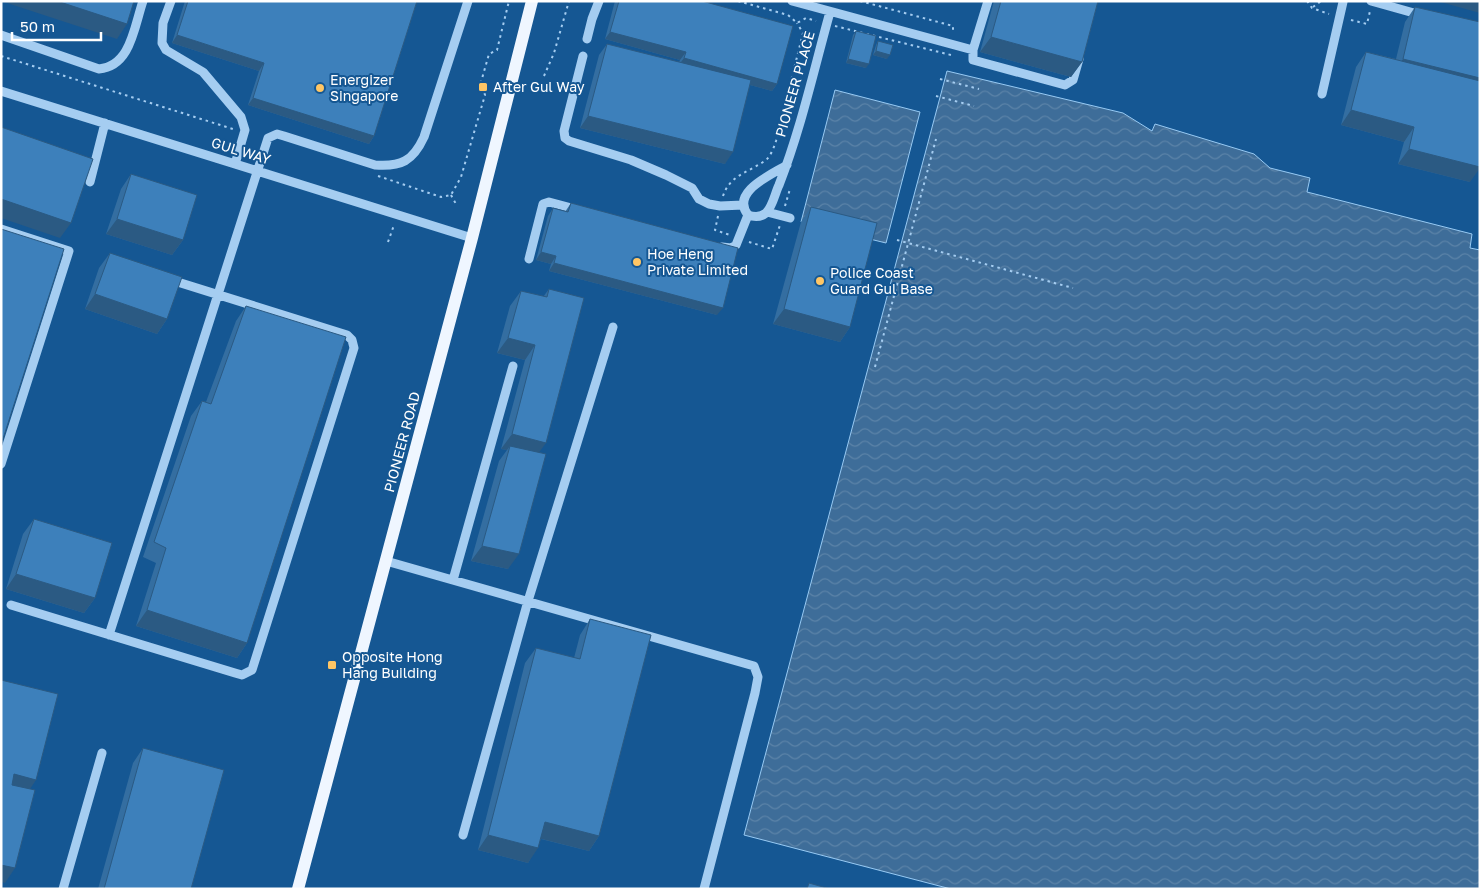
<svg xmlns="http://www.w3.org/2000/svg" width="1481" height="890" font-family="'Golos Text',sans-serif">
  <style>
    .water { fill: url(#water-waves); stroke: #97caf4 }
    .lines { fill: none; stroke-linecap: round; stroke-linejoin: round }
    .path { stroke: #a5cdf1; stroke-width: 2; stroke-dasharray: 2.5 4; stroke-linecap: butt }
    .minor { stroke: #a5cdf1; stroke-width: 9 }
    .major { stroke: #eff6ff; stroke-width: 12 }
    .wall { fill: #346ea1 }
    .shaded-wall { fill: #2b5a83 }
    .building { fill: #3d80bb; stroke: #2b5a83 }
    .poi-dot { fill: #ffc665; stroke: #155793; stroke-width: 2 }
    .labels { text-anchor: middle; stroke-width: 4; stroke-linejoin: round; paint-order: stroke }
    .poi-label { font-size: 14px; fill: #fff; stroke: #155793; text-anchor: start }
    .street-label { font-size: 14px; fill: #fff; stroke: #155793 }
  </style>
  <defs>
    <pattern id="water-waves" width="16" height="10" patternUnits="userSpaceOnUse" patternTransform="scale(1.25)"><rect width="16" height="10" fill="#3e6d99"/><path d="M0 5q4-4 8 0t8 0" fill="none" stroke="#5b83a8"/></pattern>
  </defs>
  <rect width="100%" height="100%" fill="#155793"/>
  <path class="water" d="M 947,71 L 1123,113 L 1152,131 L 1155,124 L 1254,154 L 1270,168 L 1310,178 L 1307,192 L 1472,234 L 1470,248 L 1480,250 L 1480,889 L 951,889 L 744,835 Z
    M 835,90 L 920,112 L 886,243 L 801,222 Z"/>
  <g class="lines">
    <path class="path" d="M 738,1 L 788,15 L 797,23 L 806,18 L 816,21
      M 860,1 L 953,26 L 953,33
      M 1307,1 L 1312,8 L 1329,14
      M 1313,7 L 1321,1
      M 1351,20 L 1367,24 L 1370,11
      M 835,26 L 951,55
      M 1,56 L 233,129
      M 544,76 L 554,53 L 569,1
      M 940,79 L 979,89
      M 936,96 L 974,106
      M 378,176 L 441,197 L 451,195 L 461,177 L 485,95 L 481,82 L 489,54 L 497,50 L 509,1
      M 451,195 L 456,204
      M 723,196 C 730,174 751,172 767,159 C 771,155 774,147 776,141 L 803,33 L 797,23
      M 785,206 L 790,189
      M 718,216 L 715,230 L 730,235
      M 897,240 L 1073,288
      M 388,242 L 394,225
      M 749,242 L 772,249 L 780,225
      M 875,367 L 936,139"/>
    <path class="minor" d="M 171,1 L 163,23 L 162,43 L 166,50 L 203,72 L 241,117 L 245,130 L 235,164
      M 792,1 L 973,50
      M 988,1 L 973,50 L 973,60 L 1065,85 L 1073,80 L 1079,59
      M 1371,1 L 1421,15
      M 1,35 L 99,69 C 131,66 134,27 143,1
      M 587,39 L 592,19 L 599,1
      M 583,56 L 564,131 L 565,138 L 569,141 L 631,160 L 666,175 L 692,188 L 699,199 L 709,204 L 720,206 L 743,205
      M 1,91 L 472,238
      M 1322,94 L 1343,2
      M 787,165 C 771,175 730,192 748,215 C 754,217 760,218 766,213 C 773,206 775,193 779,185 C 801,129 814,69 830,12
      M 90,182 L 105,123
      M 767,212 L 790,218
      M 1,229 L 69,251 L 1,464
      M 722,247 L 731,248 L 736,245 L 748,215
      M 529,259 L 543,204 L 549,202 L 579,210
      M 386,561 L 754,666 L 758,677 L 755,693 L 704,889
      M 453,580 L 513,366
      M 11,605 L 235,673 L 242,675 L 252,670 L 354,348 L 352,340 L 347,335 L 168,279
      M 109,635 L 268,138 L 277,134 L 284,136 L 375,165 C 401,167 413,161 424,137 L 468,1
      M 463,835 L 528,601 L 613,327
      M 63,889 L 102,753"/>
    <path class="major" d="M 298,889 L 472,238 L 532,1"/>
  </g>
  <path class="wall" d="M 185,1 L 417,1 L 374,136 L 369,144 L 248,105 L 259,71 L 172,43 Z
    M 615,1 L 702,1 L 777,84 L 772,91 L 750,85 L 725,164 L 580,128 L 599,55 L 607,44 L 679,62 L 680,60 L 605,39 Z
    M 994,1 L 1098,1 L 1082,62 L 1071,77 L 980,52 Z
    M 1415,7 L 1470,182 L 1398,164 L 1404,142 L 1341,125 L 1356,67 L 1366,52 L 1396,59 L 1405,22 Z
    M 856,31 L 866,68 L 846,63 L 853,35 Z
    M 878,41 L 887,59 L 873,55 L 876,45 Z
    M 131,174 L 183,240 L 172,255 L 106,234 L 121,189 Z
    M 571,203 L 717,315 L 549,271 L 551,264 L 536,260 L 548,216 L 553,208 L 565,212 Z
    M 811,207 L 850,327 L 840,342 L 773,324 L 801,222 Z
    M 110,253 L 167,319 L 157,334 L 85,309 L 99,268 Z
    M 549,289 L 539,452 L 508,569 L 471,561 L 499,461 L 507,450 L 501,449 L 525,360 L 497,353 L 510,306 L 521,291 L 543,297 Z
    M 246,306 L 247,643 L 237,658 L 136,626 L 156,563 L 143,557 L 191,416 L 202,401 L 206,402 L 236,321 Z
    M 34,519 L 95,598 L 84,613 L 6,589 L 23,534 Z
    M 590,619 L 599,836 L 589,851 L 541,839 L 528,863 L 478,850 L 525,663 L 536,648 L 574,658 L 580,635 Z
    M 143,748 L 191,889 L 98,889 L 133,763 Z"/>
  <path class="shaded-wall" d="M 1,1 L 57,1 L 127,24 L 117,39 Z
    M 1437,1 L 1480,1 L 1480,13 Z
    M 610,32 L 686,52 L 680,60 L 605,39 Z
    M 177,35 L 264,63 L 259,71 L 172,43 Z
    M 991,37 L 1082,62 L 1071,77 L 980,52 Z
    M 876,51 L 890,55 L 887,59 L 873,55 Z
    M 684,58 L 777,84 L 772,91 L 678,66 Z
    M 848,59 L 869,64 L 866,68 L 846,63 Z
    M 1403,59 L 1480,78 L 1480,95 L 1392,74 Z
    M 253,98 L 374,136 L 369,144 L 248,105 Z
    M 1351,110 L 1414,127 L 1404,142 L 1341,125 Z
    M 588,116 L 733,152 L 725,164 L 580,128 Z
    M 1409,149 L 1480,167 L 1480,168 L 1470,182 L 1398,164 Z
    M 1,199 L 71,223 L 60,238 L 1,218 Z
    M 117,219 L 183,240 L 172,255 L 106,234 Z
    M 541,252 L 556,256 L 551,264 L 536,260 Z
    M 554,263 L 723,308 L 717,315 L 549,271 Z
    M 95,294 L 167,319 L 157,334 L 85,309 Z
    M 784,309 L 850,327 L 840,342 L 773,324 Z
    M 508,338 L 535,345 L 525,360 L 497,353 Z
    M 512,434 L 546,443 L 535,458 L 510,446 L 507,450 L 501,449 Z
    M 482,546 L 519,554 L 508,569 L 471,561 Z
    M 16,574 L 95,598 L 84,613 L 6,589 Z
    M 147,610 L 247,643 L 237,658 L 136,626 Z
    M 14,774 L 36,780 L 26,795 L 4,789 Z
    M 545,822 L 599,836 L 589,851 L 534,837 Z
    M 488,835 L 538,848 L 528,863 L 478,850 Z
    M 1,865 L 15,868 L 5,883 L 1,882 Z"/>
  <path class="building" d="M 57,1 L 134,1 L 127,24 Z
    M 188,1 L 417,1 L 374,136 L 253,98 L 264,63 L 177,35 Z
    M 619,1 L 702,1 L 793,26 L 777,84 L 684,58 L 686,52 L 610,32 Z
    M 1001,1 L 1098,1 L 1082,62 L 991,37 Z
    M 1415,7 L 1480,22 L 1480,78 L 1403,59 Z
    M 856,31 L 876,36 L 869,64 L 848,59 Z
    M 878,41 L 893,45 L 890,55 L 876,51 Z
    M 607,44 L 751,80 L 733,152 L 588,116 Z
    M 1366,52 L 1480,81 L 1480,167 L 1409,149 L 1414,127 L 1351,110 Z
    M 1,127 L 93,159 L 71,223 L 1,199 Z
    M 131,174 L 197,195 L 183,240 L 117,219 Z
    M 571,203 L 738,248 L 723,308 L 554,263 L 556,256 L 541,252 L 553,208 L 568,212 Z
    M 811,207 L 877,223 L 850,327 L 784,309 Z
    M 1,229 L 64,249 L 1,445 Z
    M 110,253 L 182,277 L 167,319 L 95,294 Z
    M 549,289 L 584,298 L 546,443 L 512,434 L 535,345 L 508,338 L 521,291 L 547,297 Z
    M 246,306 L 346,337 L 247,643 L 147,610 L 166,548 L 154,542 L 202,401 L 211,404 Z
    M 510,446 L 546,454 L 519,554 L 482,546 Z
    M 34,519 L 112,543 L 95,598 L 16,574 Z
    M 590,619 L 651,635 L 599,836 L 545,822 L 538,848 L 488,835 L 536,648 L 580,659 Z
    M 1,680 L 58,694 L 36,780 L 14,774 L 12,785 L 35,790 L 15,868 L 1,865 Z
    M 143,748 L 224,770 L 191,889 L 104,889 Z
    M 809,883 L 830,889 L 807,889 Z"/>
  <g class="poi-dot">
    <rect x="478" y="82" width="10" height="10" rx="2.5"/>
    <circle cx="320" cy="88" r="5"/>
    <circle cx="637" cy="262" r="5"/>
    <circle cx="820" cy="281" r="5"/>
    <rect x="327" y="660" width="10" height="10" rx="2.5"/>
  </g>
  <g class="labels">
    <g class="poi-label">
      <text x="330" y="85">Energizer<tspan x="330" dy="16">Singapore</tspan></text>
      <text x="493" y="92">After Gul Way</text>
      <text x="647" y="259">Hoe Heng<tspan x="647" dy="16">Private Limited</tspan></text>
      <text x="830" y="278">Police Coast<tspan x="830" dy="16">Guard Gul Base</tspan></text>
      <text x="342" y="662">Opposite Hong<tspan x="342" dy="16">Hang Building</tspan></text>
    </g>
    <g class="street-label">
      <text transform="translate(795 84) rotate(-74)" y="5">PIONEER PLACE</text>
      <text transform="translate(241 151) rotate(17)" y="5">GUL WAY</text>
      <text transform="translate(402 442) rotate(-75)" y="5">PIONEER ROAD</text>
    </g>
  </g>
  <rect width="1481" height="890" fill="none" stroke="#ffffff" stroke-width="5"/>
  <path d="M12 32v8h89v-8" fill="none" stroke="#ffffff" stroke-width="2.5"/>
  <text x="20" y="32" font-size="15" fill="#ffffff" stroke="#155793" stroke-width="4" paint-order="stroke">50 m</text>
</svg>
